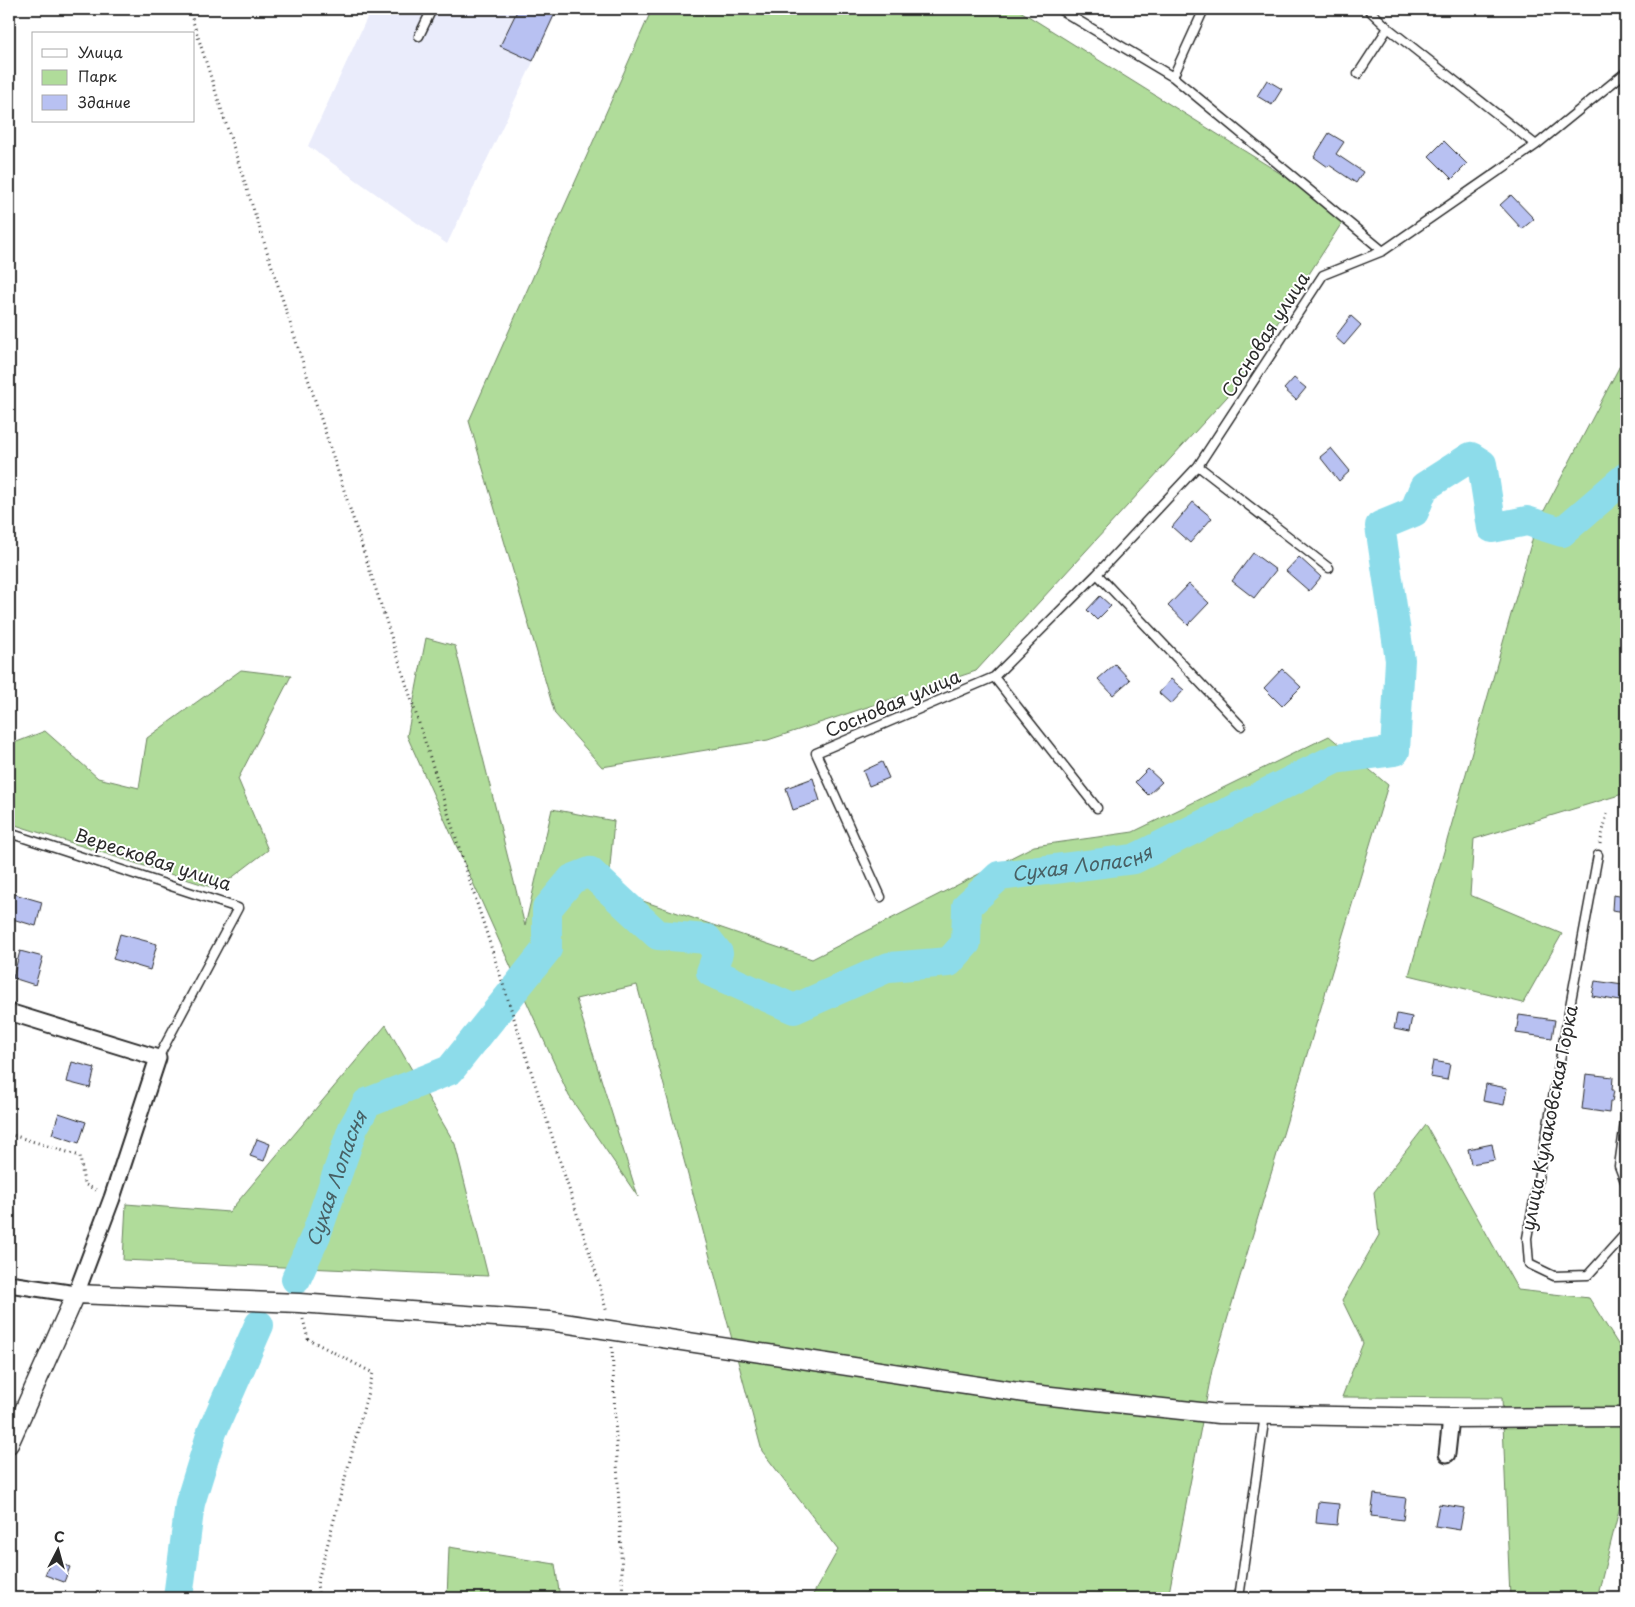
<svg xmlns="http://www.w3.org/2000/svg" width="1635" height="1607" font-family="'Playpen Sans',sans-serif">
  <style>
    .built { fill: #eaecfb }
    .green { fill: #b0dc9a; stroke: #6e8462 }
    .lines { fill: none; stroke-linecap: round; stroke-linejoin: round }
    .river { stroke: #8ddcea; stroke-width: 30 }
    .building { fill: #b8c1f2; stroke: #2b2b2b }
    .service-casing { stroke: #2b2b2b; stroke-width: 11 }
    .minor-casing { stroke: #2b2b2b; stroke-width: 19 }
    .tertiary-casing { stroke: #2b2b2b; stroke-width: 21 }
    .path { stroke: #2b2b2b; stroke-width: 3; stroke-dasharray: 1 4; stroke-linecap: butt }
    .service { stroke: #fff; stroke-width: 8 }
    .minor { stroke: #fff; stroke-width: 15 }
    .tertiary { stroke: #fff; stroke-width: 18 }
    .labels { text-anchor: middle; stroke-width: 4; stroke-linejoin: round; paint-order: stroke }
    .street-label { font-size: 18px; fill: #2b2b2b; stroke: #fff }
    .water-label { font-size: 19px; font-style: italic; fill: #486064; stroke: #fff }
  </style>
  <rect width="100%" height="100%" fill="#fff"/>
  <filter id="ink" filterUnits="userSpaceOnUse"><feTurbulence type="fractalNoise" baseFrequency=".02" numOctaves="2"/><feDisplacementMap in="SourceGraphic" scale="10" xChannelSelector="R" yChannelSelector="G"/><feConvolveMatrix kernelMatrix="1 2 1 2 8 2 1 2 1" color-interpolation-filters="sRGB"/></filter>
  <g filter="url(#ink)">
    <path class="built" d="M 371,9 L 558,9 L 447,244 L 308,146 Z"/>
    <path class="green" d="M 652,9 L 1017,9 L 1347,215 L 1237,386 L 976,671 L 768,740 L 602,767 L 555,714 L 469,421 Z
      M 1626,354 L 1626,793 L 1474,839 L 1470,895 L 1562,934 L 1523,1003 L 1409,975 L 1536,526 Z
      M 426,638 L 455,646 L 525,926 L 552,809 L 614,821 L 608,889 L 812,959 L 1034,846 L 1133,832 L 1329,736 L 1388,785 L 1212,1370 L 1168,1598 L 811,1598 L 838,1550 L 762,1451 L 637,985 L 576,999 L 638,1197 L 569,1096 L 407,736 Z
      M 241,670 L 291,676 L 238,779 L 268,850 L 217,889 L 9,823 L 9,745 L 45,731 L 98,778 L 139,788 L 147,738 Z
      M 386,1025 L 455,1144 L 488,1276 L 123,1260 L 126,1204 L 229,1212 Z
      M 1426,1125 L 1518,1290 L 1589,1298 L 1626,1357 L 1626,1482 L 1597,1598 L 1510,1598 L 1502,1398 L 1342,1397 L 1363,1343 L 1342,1300 L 1379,1235 L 1374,1192 Z
      M 449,1547 L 555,1564 L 560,1598 L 447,1598 Z"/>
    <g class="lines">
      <g class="river">
        <path id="s1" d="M 296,1279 L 316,1235 L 353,1128 L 367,1103 L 450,1070 L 547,949 L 547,909 L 572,879 L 590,872 L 658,935 L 707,939 L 718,953 L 711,972 L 794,1009 L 889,967 L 949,962 L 966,943 L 967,906 L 999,876 L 1134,859 L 1335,759 L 1395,751 L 1400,660 L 1380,526 L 1414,512 L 1424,487 L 1471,457 L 1482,464 L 1492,528 L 1527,521 L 1562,532 L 1626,477"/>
        <path d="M 178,1598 L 190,1503 L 212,1432 L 259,1325"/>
      </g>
    </g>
    <path class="building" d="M 518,9 L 557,9 L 533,61 L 500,46 Z
      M 1267,80 L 1282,89 L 1272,105 L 1257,96 Z
      M 1329,133 L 1344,142 L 1336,154 L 1363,172 L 1356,183 L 1329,165 L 1328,167 L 1314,157 Z
      M 1444,141 L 1467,164 L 1452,179 L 1429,156 Z
      M 1511,195 L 1534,219 L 1522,229 L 1500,205 Z
      M 1351,316 L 1361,325 L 1344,345 L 1335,337 Z
      M 1294,378 L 1306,388 L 1296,400 L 1284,389 Z
      M 1331,448 L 1350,471 L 1339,481 L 1320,457 Z
      M 1193,502 L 1212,518 L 1190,543 L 1172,527 Z
      M 1253,553 L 1276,570 L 1254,598 L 1232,581 Z
      M 1299,557 L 1321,577 L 1309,591 L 1286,571 Z
      M 1189,584 L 1209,603 L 1188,625 L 1168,606 Z
      M 1100,596 L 1111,606 L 1097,620 L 1087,610 Z
      M 1115,664 L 1130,680 L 1113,695 L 1098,679 Z
      M 1282,669 L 1301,687 L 1282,706 L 1264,688 Z
      M 1171,679 L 1184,690 L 1171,704 L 1159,693 Z
      M 882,762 L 889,778 L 869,786 L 863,771 Z
      M 1148,769 L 1162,782 L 1148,795 L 1135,782 Z
      M 813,778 L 820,801 L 793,810 L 786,788 Z
      M 11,893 L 42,902 L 36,926 L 9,918 L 9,900 Z
      M 1613,895 L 1626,897 L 1626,912 L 1612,910 Z
      M 120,934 L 157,944 L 150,970 L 113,959 Z
      M 20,951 L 43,957 L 35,985 L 13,978 Z
      M 1595,981 L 1623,985 L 1620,1001 L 1592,996 Z
      M 1397,1014 L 1412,1017 L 1409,1032 L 1394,1029 Z
      M 1519,1015 L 1555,1020 L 1552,1038 L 1516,1033 Z
      M 1433,1061 L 1450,1064 L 1447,1080 L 1430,1077 Z
      M 72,1062 L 95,1068 L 90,1088 L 67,1082 Z
      M 1586,1074 L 1613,1077 L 1612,1090 L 1614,1090 L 1612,1102 L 1610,1102 L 1609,1113 L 1582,1109 Z
      M 1486,1084 L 1507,1088 L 1504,1105 L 1483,1101 Z
      M 59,1113 L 86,1122 L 79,1143 L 52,1134 Z
      M 257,1139 L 270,1144 L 264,1161 L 250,1156 Z
      M 1492,1144 L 1495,1160 L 1471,1164 L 1468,1149 Z
      M 1374,1494 L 1406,1498 L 1403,1520 L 1371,1516 Z
      M 1318,1502 L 1339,1504 L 1337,1525 L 1316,1523 Z
      M 1439,1504 L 1464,1508 L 1460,1530 L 1435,1526 Z
      M 51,1560 L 70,1567 L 64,1582 L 45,1575 Z"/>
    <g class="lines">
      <defs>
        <path id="service" d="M 1059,9 L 1173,77 L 1383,251
          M 1368,9 L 1388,28 L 1536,145
          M 419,36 L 432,9
          M 1358,74 L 1388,28
          M 1173,77 L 1204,9
          M 1198,466 L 1329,568
          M 1097,574 L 1241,726
          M 994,677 L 1097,808
          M 9,833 L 238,908 L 158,1058
          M 1598,855 L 1527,1238 L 1529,1264 L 1554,1276 L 1588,1275 L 1626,1233
          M 881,897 L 816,753 L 994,677 L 1097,574 L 1198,466 L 1323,275 L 1383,251 L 1536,145 L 1626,72
          M 1626,1115 L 1619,1166 L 1626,1184
          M 1239,1598 L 1265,1415"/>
        <path id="minor" d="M 9,1012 L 158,1058 L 112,1198 L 76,1294 L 9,1284
          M 1447,1454 L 1451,1418"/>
        <path id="tertiary" d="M 9,1444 L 76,1294 L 299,1303 L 550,1321 L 1032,1394 L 1219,1414 L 1451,1418 L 1626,1417"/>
      </defs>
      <use href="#service" class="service-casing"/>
      <use href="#minor" class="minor-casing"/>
      <use href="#tertiary" class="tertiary-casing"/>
      <path class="path" d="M 189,9 L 597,1276 L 607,1313
        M 1600,844 L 1607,814
        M 9,1134 L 80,1156 L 84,1184 L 98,1191
        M 303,1319 L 308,1339 L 373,1373 L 317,1584 L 319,1598
        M 612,1347 L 623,1598"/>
      <use href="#service" class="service"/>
      <use href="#minor" class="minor"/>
      <use href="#tertiary" class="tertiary"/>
    </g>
  </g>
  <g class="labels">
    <g class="street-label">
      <text transform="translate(1266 335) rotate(-57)" y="6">Сосновая улица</text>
      <text transform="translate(893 704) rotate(-23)" y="6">Сосновая улица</text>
      <text transform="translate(153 860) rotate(18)" y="6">Вересковая улица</text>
      <text transform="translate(1550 1118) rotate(-79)" y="6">улица Кулаковская Горка</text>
    </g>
    <g class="water-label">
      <text dy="7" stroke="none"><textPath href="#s1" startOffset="1158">Сухая Лопасня</textPath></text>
      <text dy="7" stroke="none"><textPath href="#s1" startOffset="108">Сухая Лопасня</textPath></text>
    </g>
  </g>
  <rect width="1635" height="1607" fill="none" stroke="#fff" stroke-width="30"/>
  <rect x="15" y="15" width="1605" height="1577" fill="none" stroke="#2b2b2b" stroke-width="2" filter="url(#ink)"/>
  <rect x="32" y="32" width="162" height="90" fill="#ffffff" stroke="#aaaaaa"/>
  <rect x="42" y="49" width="25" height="8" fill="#ffffff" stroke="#aaaaaa"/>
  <text x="78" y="58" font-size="15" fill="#2b2b2b">Улица</text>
  <rect x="42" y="70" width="25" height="15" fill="#b0dc9a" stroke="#aaaaaa"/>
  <text x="78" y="82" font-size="15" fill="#2b2b2b">Парк</text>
  <rect x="42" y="95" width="25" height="15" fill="#b8c1f2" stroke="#aaaaaa"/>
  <text x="78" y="108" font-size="15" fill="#2b2b2b">Здание</text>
  <g transform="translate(58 1550) rotate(6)" stroke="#ffffff" stroke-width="4" paint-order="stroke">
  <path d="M0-4L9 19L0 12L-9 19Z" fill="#2b2b2b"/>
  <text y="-8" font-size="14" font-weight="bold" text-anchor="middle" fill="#2b2b2b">С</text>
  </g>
</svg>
